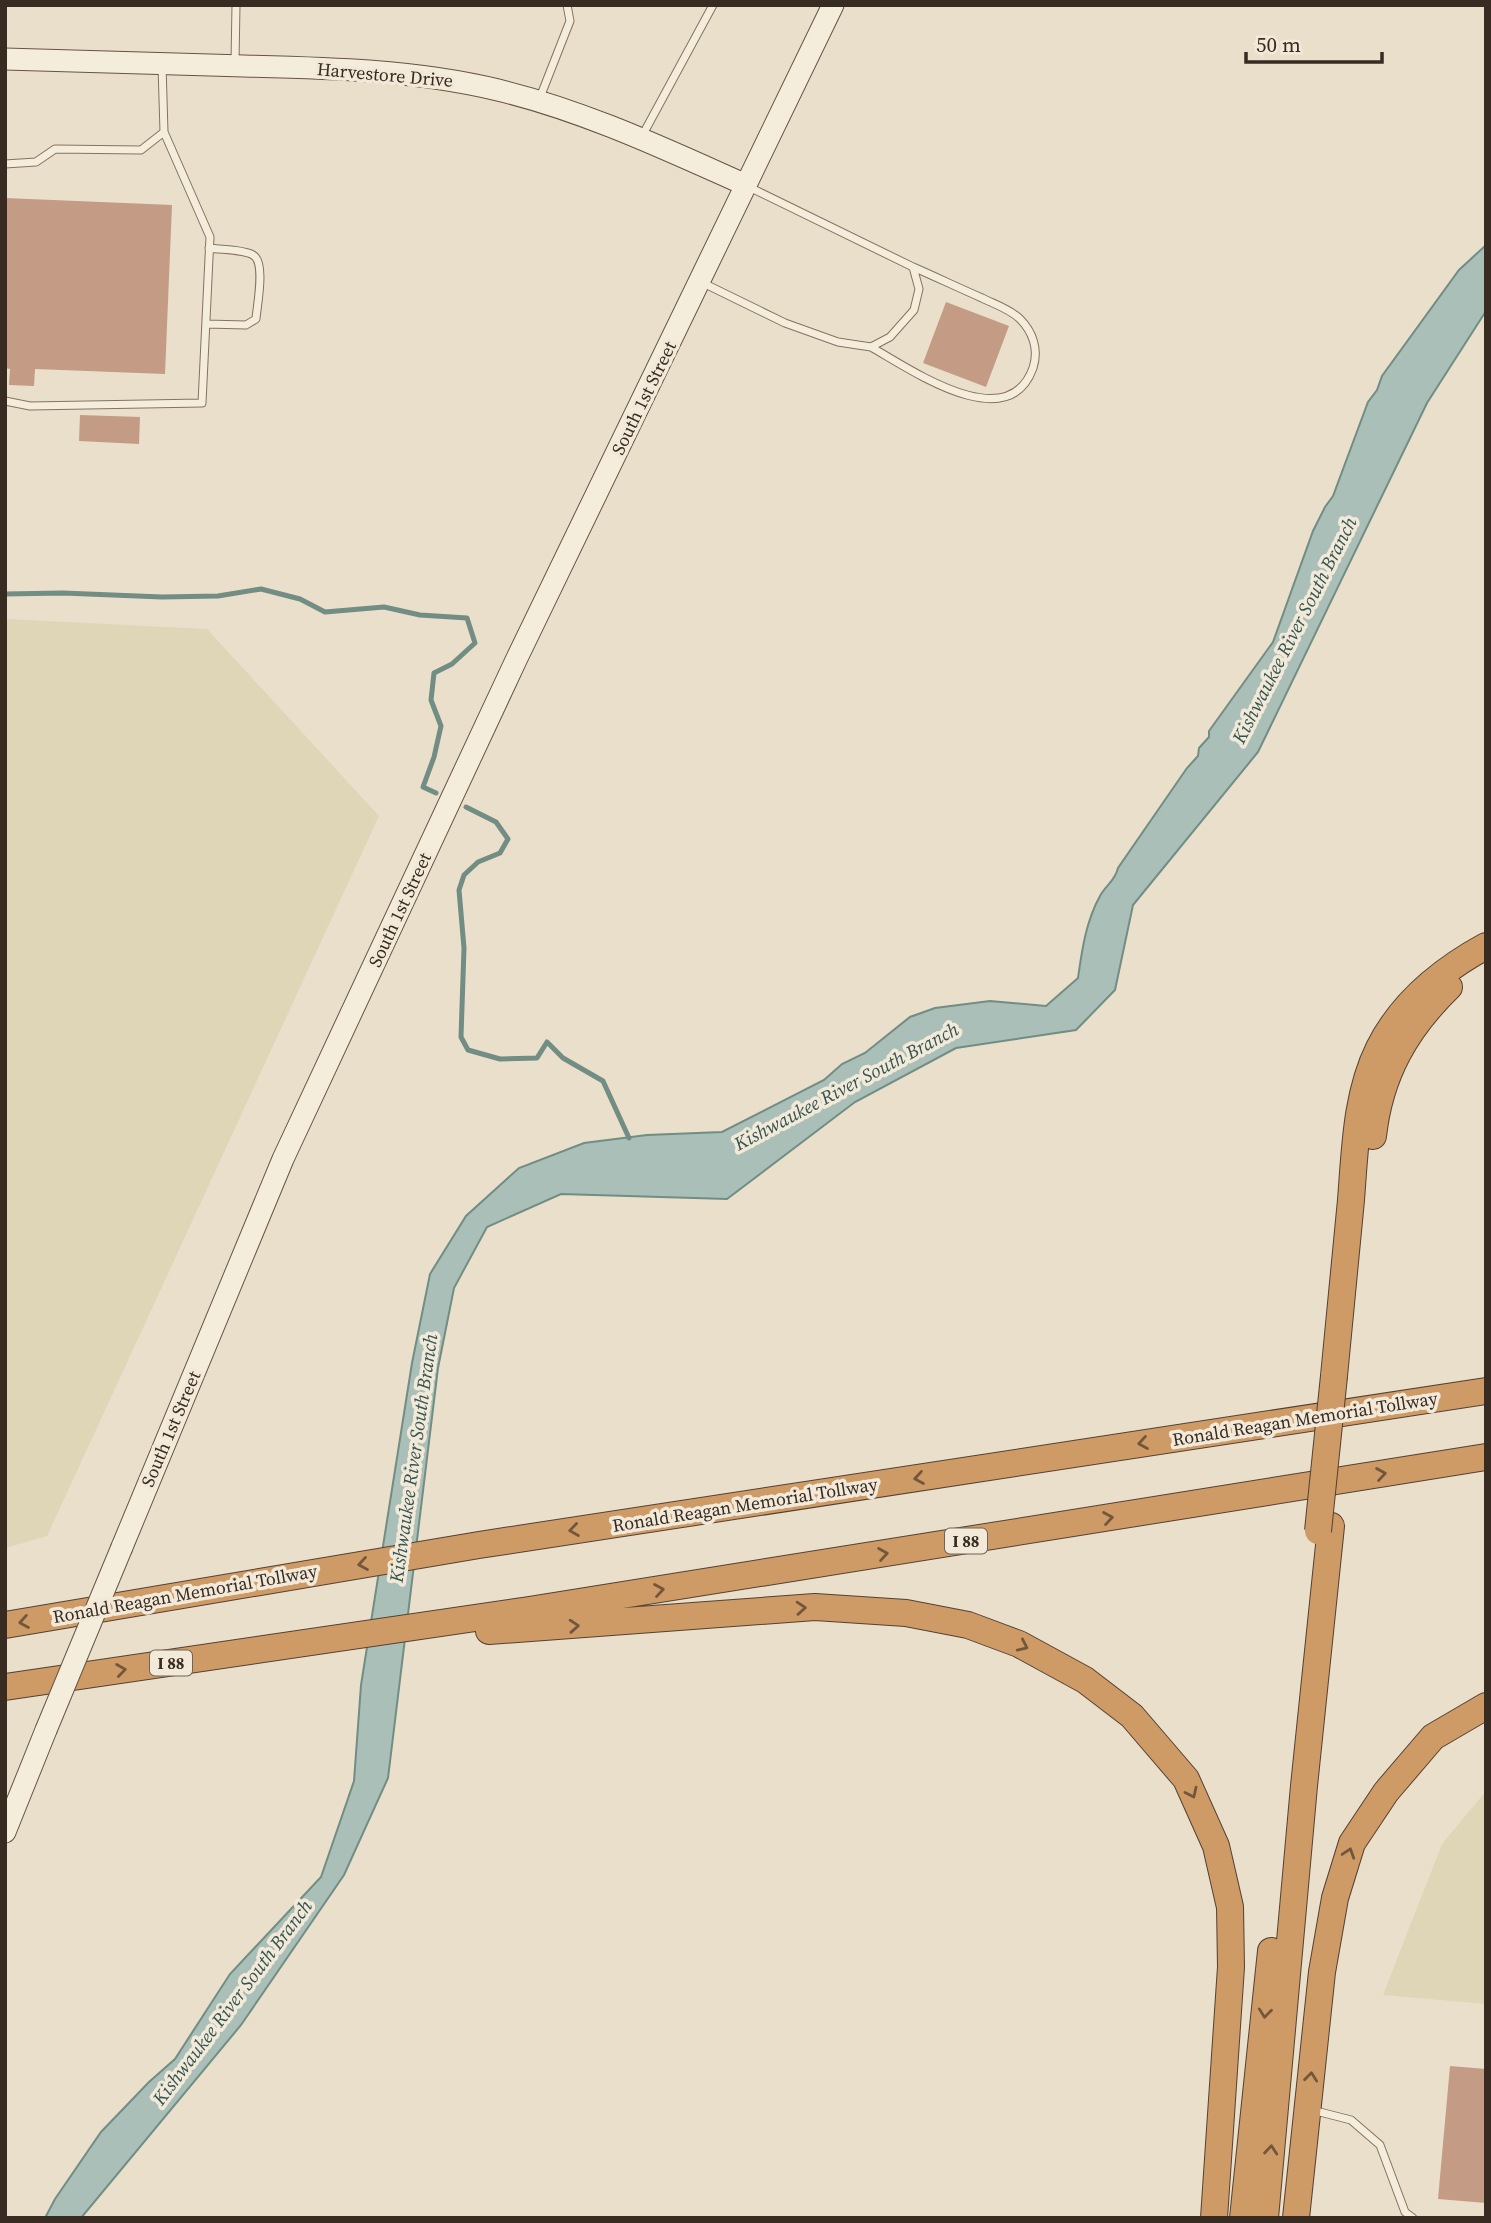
<svg xmlns="http://www.w3.org/2000/svg" width="1491" height="2223" font-family="'Source Serif 4',serif">
  <style>
    .farmland { fill: #dfd6b8 }
    .water { fill: #aabfb8; stroke: #718d84; stroke-width: 2 }
    .lines { fill: none; stroke-linecap: round; stroke-linejoin: round }
    .stream { stroke: #718d84; stroke-width: 5 }
    .building { fill: #c49b84 }
    .lane-casing { stroke: #857260; stroke-width: 9 }
    .secondary-casing { stroke: #675343; stroke-width: 23 }
    .highway-casing { stroke: #534134; stroke-width: 28 }
    .lane { stroke: #f5eddc; stroke-width: 7 }
    .secondary { stroke: #f5eddc; stroke-width: 21 }
    .highway { stroke: #ce9a65; stroke-width: 26 }
    .secondary-bridge-casing { stroke: #675343; stroke-width: 23; stroke-linecap: butt }
    .highway-bridge-casing { stroke: #534134; stroke-width: 28; stroke-linecap: butt }
    .secondary-bridge { stroke: #f5eddc; stroke-width: 21 }
    .highway-bridge { stroke: #ce9a65; stroke-width: 26 }
    .oneway { stroke: #73573d }
    .labels { text-anchor: middle; stroke-width: 7; stroke-linejoin: round; paint-order: stroke }
    .shield { fill: #f2e9d9; stroke: #6f6459; stroke-width: 2 }
    .shield-label { font-size: 16px; font-weight: bold; fill: #372b22 }
    .street-label { font-size: 18px; fill: #372b22; stroke: #f2e9d9 }
    .water-label { font-size: 19px; font-style: italic; fill: #335551; stroke: #f2e9d9 }
  </style>
  <rect width="100%" height="100%" fill="#eadfca"/>
  <path class="farmland" d="M 5,619 L 207,629 L 379,816 L 47,1536 L 5,1548 Z
    M 1486,1791 L 1486,2004 L 1383,1995 L 1442,1844 Z"/>
  <path class="water" d="M 1486,245 L 1486,311 L 1427,403 L 1258,752 L 1133,905 L 1115,990 L 1076,1030 L 956,1048 L 855,1102 L 727,1199 L 561,1194 L 487,1227 L 454,1288 L 438,1368 L 388,1778 L 344,1875 L 241,2025 L 81,2218 L 45,2218 L 55,2199 L 101,2132 L 149,2082 L 175,2059 L 230,1974 L 321,1877 L 354,1781 L 361,1685 L 412,1363 L 430,1274 L 466,1216 L 519,1168 L 584,1143 L 647,1135 L 722,1132 L 824,1080 L 842,1064 L 865,1053 L 910,1017 L 935,1008 L 990,1001 L 1046,1006 L 1078,978 C 1082,950 1086,921 1100,896 C 1106,885 1115,881 1118,868 L 1187,768 L 1198,756 L 1199,748 L 1209,737 L 1209,731 L 1273,642 L 1313,531 L 1325,507 L 1333,496 L 1368,402 L 1377,390 L 1382,376 L 1459,270 Z"/>
  <g class="lines">
    <path class="stream" d="M 5,594 L 63,593 L 162,597 L 218,596 L 261,589 L 300,599 L 325,612 L 384,607 L 420,615 L 467,618 L 475,643 L 452,664 L 434,673 L 431,700 L 441,726 L 434,757 L 423,787 L 436,793
      M 466,807 L 496,822 L 508,839 L 500,853 L 478,862 L 464,875 L 459,890 L 464,948 L 461,1037 L 468,1050 L 500,1059 L 537,1058 L 547,1042 L 563,1058 L 603,1081 L 629,1138"/>
  </g>
  <path class="building" d="M 5,198 L 172,205 L 165,374 L 35,369 L 34,386 L 9,385 L 10,369 L 5,368 Z
    M 946,302 L 1009,326 L 986,387 L 923,363 Z
    M 80,415 L 140,417 L 139,444 L 79,441 Z
    M 1450,2066 L 1486,2069 L 1486,2203 L 1438,2199 Z"/>
  <g class="lines">
    <defs>
      <path id="lane" d="M 235,62 L 236,5
        M 539,100 L 570,21 L 567,5
        M 641,138 L 713,5
        M 5,164 L 36,162 L 55,149 L 141,150 L 164,132
        M 701,282 L 785,323 L 838,342 L 871,347 L 890,337 L 914,310 L 919,289 L 913,267 L 749,187
        M 206,324 L 246,325 L 256,319 C 257,305 266,262 253,255 C 242,249 222,250 209,248
        M 871,347 C 910,369 1008,438 1033,368 C 1039,350 1033,332 1020,319 C 1010,309 994,304 982,298 C 959,288 936,277 913,267
        M 5,401 L 30,406 L 202,403 L 210,237 L 164,132 L 162,65
        M 1312,2110 L 1351,2120 L 1380,2145 L 1405,2212 L 1413,2218"/>
      <path id="secondary" d="M 5,59 C 85,62 165,64 244,66 C 330,68 415,70 498,90 C 585,111 665,149 746,185
        M 122,1547 L 283,1159 L 517,658 L 833,5
        M 5,1832 L 46,1730"/>
      <path id="highway" d="M 1373,1136 C 1380,1074 1406,1029 1449,987
        M 1334,1376 C 1340,1317 1345,1258 1351,1200 C 1355,1149 1356,1094 1379,1048 C 1402,1002 1442,970 1486,946
        M 5,1625 L 479,1545 L 1486,1391
        M 489,1631 L 815,1607 L 906,1613 L 968,1625 L 1019,1644 L 1085,1680 L 1132,1716 L 1186,1779 L 1216,1846 L 1230,1907 L 1231,1967 L 1214,2218
        M 5,1687 L 529,1610 L 1486,1457
        M 1243,2218 L 1271,1951
        M 1265,2218 L 1304,1786 L 1331,1526
        M 1296,2218 L 1322,1972 L 1335,1898 L 1352,1843 L 1386,1792 L 1433,1737 L 1486,1706"/>
    </defs>
    <use href="#lane" class="lane-casing"/>
    <use href="#secondary" class="secondary-casing"/>
    <use href="#highway" class="highway-casing"/>
    <use href="#lane" class="lane"/>
    <use href="#secondary" class="secondary"/>
    <use href="#highway" class="highway"/>
    <defs>
      <path id="secondary-bridge" d="M 46,1730 L 122,1547"/>
      <path id="highway-bridge" d="M 1318,1531 L 1334,1376"/>
    </defs>
    <use href="#secondary-bridge" class="secondary-bridge-casing"/>
    <use href="#highway-bridge" class="highway-bridge-casing"/>
    <use href="#secondary-bridge" class="secondary-bridge"/>
    <use href="#highway-bridge" class="highway-bridge"/>
  </g>
  <defs><path id="oneway-chevron" d="M-2-3.5L2.5 0L-2 3.5" fill="none" stroke-width="1.6" stroke-linecap="round" stroke-linejoin="round" transform="scale(1.75)"/></defs>
  <g class="oneway">
    <use href="#oneway-chevron" transform="translate(1143 1443) rotate(171)"/>
    <use href="#oneway-chevron" transform="translate(1381 1474) rotate(-9)"/>
    <use href="#oneway-chevron" transform="translate(919 1478) rotate(171)"/>
    <use href="#oneway-chevron" transform="translate(1108 1518) rotate(-9)"/>
    <use href="#oneway-chevron" transform="translate(574 1530) rotate(172)"/>
    <use href="#oneway-chevron" transform="translate(883 1554) rotate(-9)"/>
    <use href="#oneway-chevron" transform="translate(363 1564) rotate(171)"/>
    <use href="#oneway-chevron" transform="translate(659 1590) rotate(-9)"/>
    <use href="#oneway-chevron" transform="translate(801 1608) rotate(-4)"/>
    <use href="#oneway-chevron" transform="translate(24 1622) rotate(170)"/>
    <use href="#oneway-chevron" transform="translate(574 1626) rotate(-4)"/>
    <use href="#oneway-chevron" transform="translate(1023 1646) rotate(25)"/>
    <use href="#oneway-chevron" transform="translate(121 1670) rotate(-8)"/>
    <use href="#oneway-chevron" transform="translate(1192 1793) rotate(65)"/>
    <use href="#oneway-chevron" transform="translate(1349 1853) rotate(-72)"/>
    <use href="#oneway-chevron" transform="translate(1265 2013) rotate(96)"/>
    <use href="#oneway-chevron" transform="translate(1311 2077) rotate(-84)"/>
    <use href="#oneway-chevron" transform="translate(1271 2150) rotate(-85)"/>
  </g>
  <g class="labels">
    <g class="shield">
      <rect x="945" y="1528.5" width="42" height="25" rx="5"/>
      <rect x="150" y="1650.5" width="42" height="25" rx="5"/>
    </g>
    <g class="shield-label">
      <text x="966" y="1547">I 88</text>
      <text x="171" y="1669">I 88</text>
    </g>
    <g class="street-label">
      <text transform="translate(385 75) rotate(5)" y="6">Harvestore Drive</text>
      <text transform="translate(644 398) rotate(-64)" y="6">South 1st Street</text>
      <text transform="translate(400 910) rotate(-65)" y="6">South 1st Street</text>
      <text transform="translate(1305 1419) rotate(-9)" y="6">Ronald Reagan Memorial Tollway</text>
      <text transform="translate(171 1429) rotate(-67)" y="6">South 1st Street</text>
      <text transform="translate(745 1505) rotate(-9)" y="6">Ronald Reagan Memorial Tollway</text>
      <text transform="translate(185 1594) rotate(-10)" y="6">Ronald Reagan Memorial Tollway</text>
    </g>
    <g class="water-label">
      <text transform="translate(1294 630) rotate(-63)" y="7">Kishwaukee River South Branch</text>
      <text transform="translate(846 1086) rotate(-28)" y="7">Kishwaukee River South Branch</text>
      <text transform="translate(413 1458) rotate(-82)" y="7">Kishwaukee River South Branch</text>
      <text transform="translate(232 2002) rotate(-53)" y="7">Kishwaukee River South Branch</text>
    </g>
  </g>
  <rect width="1491" height="2223" fill="none" stroke="#372b22" stroke-width="14"/>
  <path d="M1246 52v10h136v-10" fill="none" stroke="#372b22" stroke-width="3.5"/>
  <text x="1256" y="52" font-size="21" fill="#372b22" stroke="#f2e9d9" stroke-width="5" paint-order="stroke">50 m</text>
</svg>
